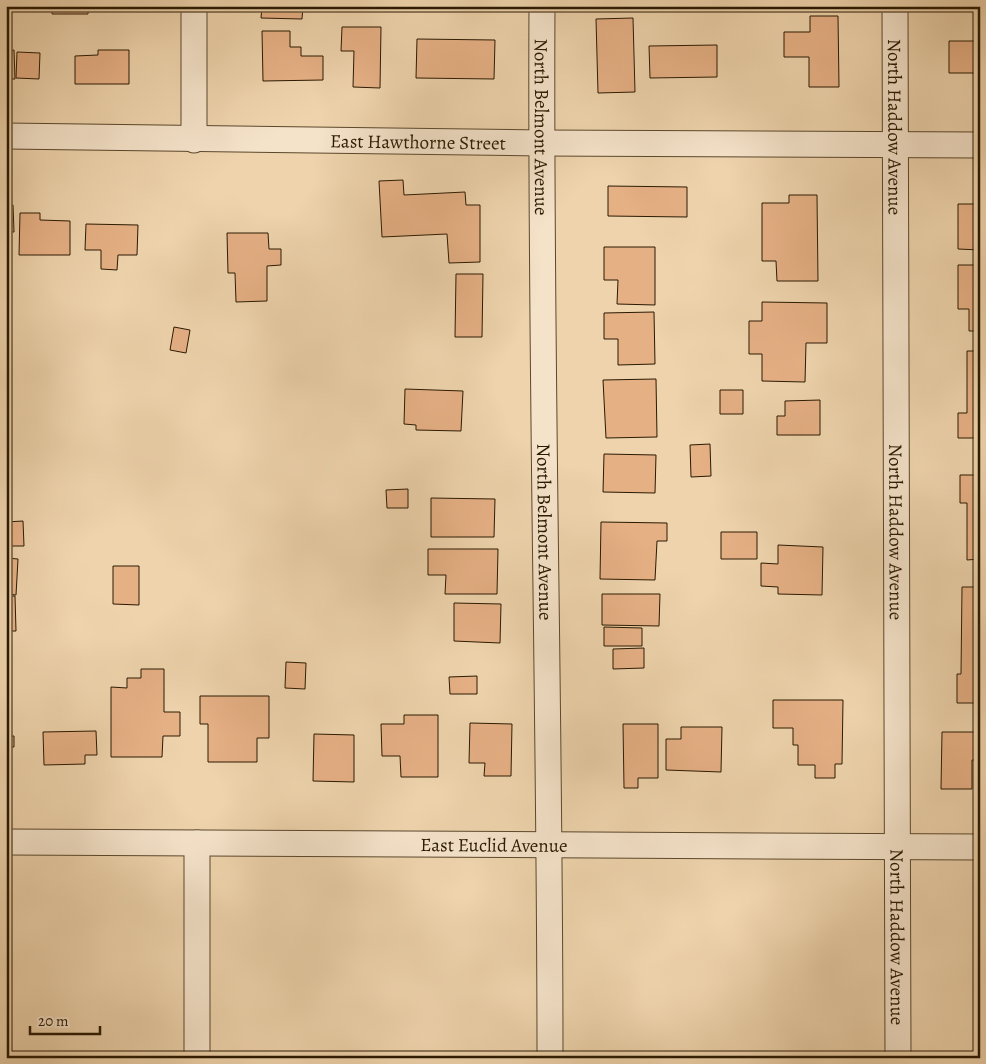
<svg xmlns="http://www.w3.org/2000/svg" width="986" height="1064" font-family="Alegreya,serif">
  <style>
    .building { fill: #e6b085; stroke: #2a1a02 }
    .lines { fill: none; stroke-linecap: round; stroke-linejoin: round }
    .minor-casing { stroke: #5b482c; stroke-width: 27 }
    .minor { stroke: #f4e2c9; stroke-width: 25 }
    .labels { text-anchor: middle; stroke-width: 4; stroke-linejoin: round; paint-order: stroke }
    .street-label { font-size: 19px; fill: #2a1a02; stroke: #f4e2c9 }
  </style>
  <rect width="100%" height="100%" fill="#eed3ac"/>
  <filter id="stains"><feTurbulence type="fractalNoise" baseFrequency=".004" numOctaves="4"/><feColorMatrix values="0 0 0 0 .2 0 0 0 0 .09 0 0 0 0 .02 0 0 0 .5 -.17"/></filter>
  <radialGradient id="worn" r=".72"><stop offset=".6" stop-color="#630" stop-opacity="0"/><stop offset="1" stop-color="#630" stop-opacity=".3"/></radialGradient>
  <path class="building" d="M 52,6 L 108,6 L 108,8 L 88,8 L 88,14 L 52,14 Z
    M 262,6 L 303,6 L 302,19 L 261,18 Z
    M 810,16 L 838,16 L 839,87 L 809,87 L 809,57 L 784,57 L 784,32 L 810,32 Z
    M 633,18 L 635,92 L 598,93 L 596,19 Z
    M 342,27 L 381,27 L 380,88 L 353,87 L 354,51 L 341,51 Z
    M 262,31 L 290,31 L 290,47 L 301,47 L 301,56 L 323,56 L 323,80 L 263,81 Z
    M 417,39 L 495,40 L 494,79 L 416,78 Z
    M 949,41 L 980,41 L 980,73 L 949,73 Z
    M 717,45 L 717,77 L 650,78 L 649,46 Z
    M 14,50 L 15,79 L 6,79 L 6,51 Z
    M 98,50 L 129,50 L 129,84 L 75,84 L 75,56 L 98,55 Z
    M 17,52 L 40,53 L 39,79 L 16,78 Z
    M 403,180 L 404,195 L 465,192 L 466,205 L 480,205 L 480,262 L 449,263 L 447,234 L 382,237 L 379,181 Z
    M 980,181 L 980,250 L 958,249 L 958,204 L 979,204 Z
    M 608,186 L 687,187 L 687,217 L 608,216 Z
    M 789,195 L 817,195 L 818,281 L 777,281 L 776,261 L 762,261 L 762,203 L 789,203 Z
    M 6,205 L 13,205 L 14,232 L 6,232 Z
    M 20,213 L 40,213 L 40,220 L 70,221 L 70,255 L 19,255 Z
    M 86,224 L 138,225 L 137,255 L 118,255 L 117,270 L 101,269 L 101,250 L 85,250 Z
    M 227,233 L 268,233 L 269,249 L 281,249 L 281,265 L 267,266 L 267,301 L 236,302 L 235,273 L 228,273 Z
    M 604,247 L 655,247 L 655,305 L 617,304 L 618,280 L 604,280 Z
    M 958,265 L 980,265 L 980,331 L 969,331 L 969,309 L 958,309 Z
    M 456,274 L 483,274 L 482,337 L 455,337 Z
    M 762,302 L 827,303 L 827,343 L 806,343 L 805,382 L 762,381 L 762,354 L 749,354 L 749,321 L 762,321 Z
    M 654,312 L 655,364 L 618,365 L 618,339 L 604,339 L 604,313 Z
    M 174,327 L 190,330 L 186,353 L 170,350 Z
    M 967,351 L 980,351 L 980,438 L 958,438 L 958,413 L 967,413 Z
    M 656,379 L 657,437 L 606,438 L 603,380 Z
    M 405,389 L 463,391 L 461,431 L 416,430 L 416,425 L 404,424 Z
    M 720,390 L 743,390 L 743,414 L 720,414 Z
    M 820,400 L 820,435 L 777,435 L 777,416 L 785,416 L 785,401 Z
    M 710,444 L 711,476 L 691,477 L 690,445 Z
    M 604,454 L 656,455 L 655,493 L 603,492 Z
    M 960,475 L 980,475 L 980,559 L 967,560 L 967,503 L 960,503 Z
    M 408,489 L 408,508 L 387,508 L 386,490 Z
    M 431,498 L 495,499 L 494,537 L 431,537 Z
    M 23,521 L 24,546 L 6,546 L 6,522 Z
    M 601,522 L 667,523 L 667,541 L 657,541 L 655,580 L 600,579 Z
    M 721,532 L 757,532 L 757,559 L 721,559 Z
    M 778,545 L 823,547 L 822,595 L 778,594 L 778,587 L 761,586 L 761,563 L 778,564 Z
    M 428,549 L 498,549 L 497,594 L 445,594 L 446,575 L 428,575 Z
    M 6,558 L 18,559 L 16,595 L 6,594 Z
    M 113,566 L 139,566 L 139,605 L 113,604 Z
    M 962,587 L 980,587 L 980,703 L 957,703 L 957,674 L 961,674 Z
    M 602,594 L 660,594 L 659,626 L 602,625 Z
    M 6,596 L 15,596 L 16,631 L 6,631 Z
    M 454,603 L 501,604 L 500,643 L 454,641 Z
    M 604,627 L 642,628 L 642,646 L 604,646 Z
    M 644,648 L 644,668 L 613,669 L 613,649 Z
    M 286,662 L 306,663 L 305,689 L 285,688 Z
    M 141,669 L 164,669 L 164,712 L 180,712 L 180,736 L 163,736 L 162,757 L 111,757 L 111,687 L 127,688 L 127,678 L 141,678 Z
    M 477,676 L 477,694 L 450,694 L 449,677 Z
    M 200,696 L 269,696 L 269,738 L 257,738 L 257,762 L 208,762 L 208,724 L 200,724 Z
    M 773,700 L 843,700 L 842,764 L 835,764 L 835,778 L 815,778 L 815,765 L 798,765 L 798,745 L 793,745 L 793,728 L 773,728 Z
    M 404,715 L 438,715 L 438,777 L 401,777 L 400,756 L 382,756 L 381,724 L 404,724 Z
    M 470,723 L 512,724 L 511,776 L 484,776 L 485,763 L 469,763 Z
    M 623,724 L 658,724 L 658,778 L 638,778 L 638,788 L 624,788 Z
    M 681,727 L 722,727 L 721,772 L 666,770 L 666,739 L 681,739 Z
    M 96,731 L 97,755 L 85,755 L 85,764 L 44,765 L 43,732 Z
    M 942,732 L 978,732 L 977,760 L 972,760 L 972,789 L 941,789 Z
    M 314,734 L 354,735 L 354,782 L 313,781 Z
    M 6,736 L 14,736 L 14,747 L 6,747 Z"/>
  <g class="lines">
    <defs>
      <g id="minor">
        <path id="s1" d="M 542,6 C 540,357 550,707 550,1058"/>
        <path id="s2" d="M 895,6 L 898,1058"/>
        <path id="s3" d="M 6,136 L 541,143 L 980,145"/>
        <path d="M 194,140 L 194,6"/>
        <path id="s4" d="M 6,842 L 980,847"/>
        <path d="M 197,843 L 197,1058"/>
      </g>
    </defs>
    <use href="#minor" class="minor-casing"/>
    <use href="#minor" class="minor"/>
  </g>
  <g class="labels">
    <g class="street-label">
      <text dy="7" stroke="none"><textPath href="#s1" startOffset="121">North Belmont Avenue</textPath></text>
      <text dy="7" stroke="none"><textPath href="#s2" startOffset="121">North Haddow Avenue</textPath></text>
      <text dy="7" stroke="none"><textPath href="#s3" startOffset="412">East Hawthorne Street</textPath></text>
      <text dy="7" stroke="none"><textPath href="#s1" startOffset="526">North Belmont Avenue</textPath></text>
      <text dy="7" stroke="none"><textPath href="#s2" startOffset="526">North Haddow Avenue</textPath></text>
      <text dy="7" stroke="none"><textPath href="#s4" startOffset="488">East Euclid Avenue</textPath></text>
      <text dy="7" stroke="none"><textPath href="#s2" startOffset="931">North Haddow Avenue</textPath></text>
    </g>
  </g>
  <rect width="986" height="1064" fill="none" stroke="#eed3ac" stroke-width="25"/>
  <rect x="8" y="8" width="971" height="1049" fill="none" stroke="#2a1a02" stroke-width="2.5"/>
  <rect x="12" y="12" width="961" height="1039" fill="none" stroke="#2a1a02"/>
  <path d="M30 1026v8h70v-8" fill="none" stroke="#2a1a02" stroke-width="2.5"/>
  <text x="38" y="1026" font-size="15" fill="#2a1a02" stroke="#f4e2c9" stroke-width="4" paint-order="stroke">20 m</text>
  <rect width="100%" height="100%" filter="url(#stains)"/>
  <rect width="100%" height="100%" fill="url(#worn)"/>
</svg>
